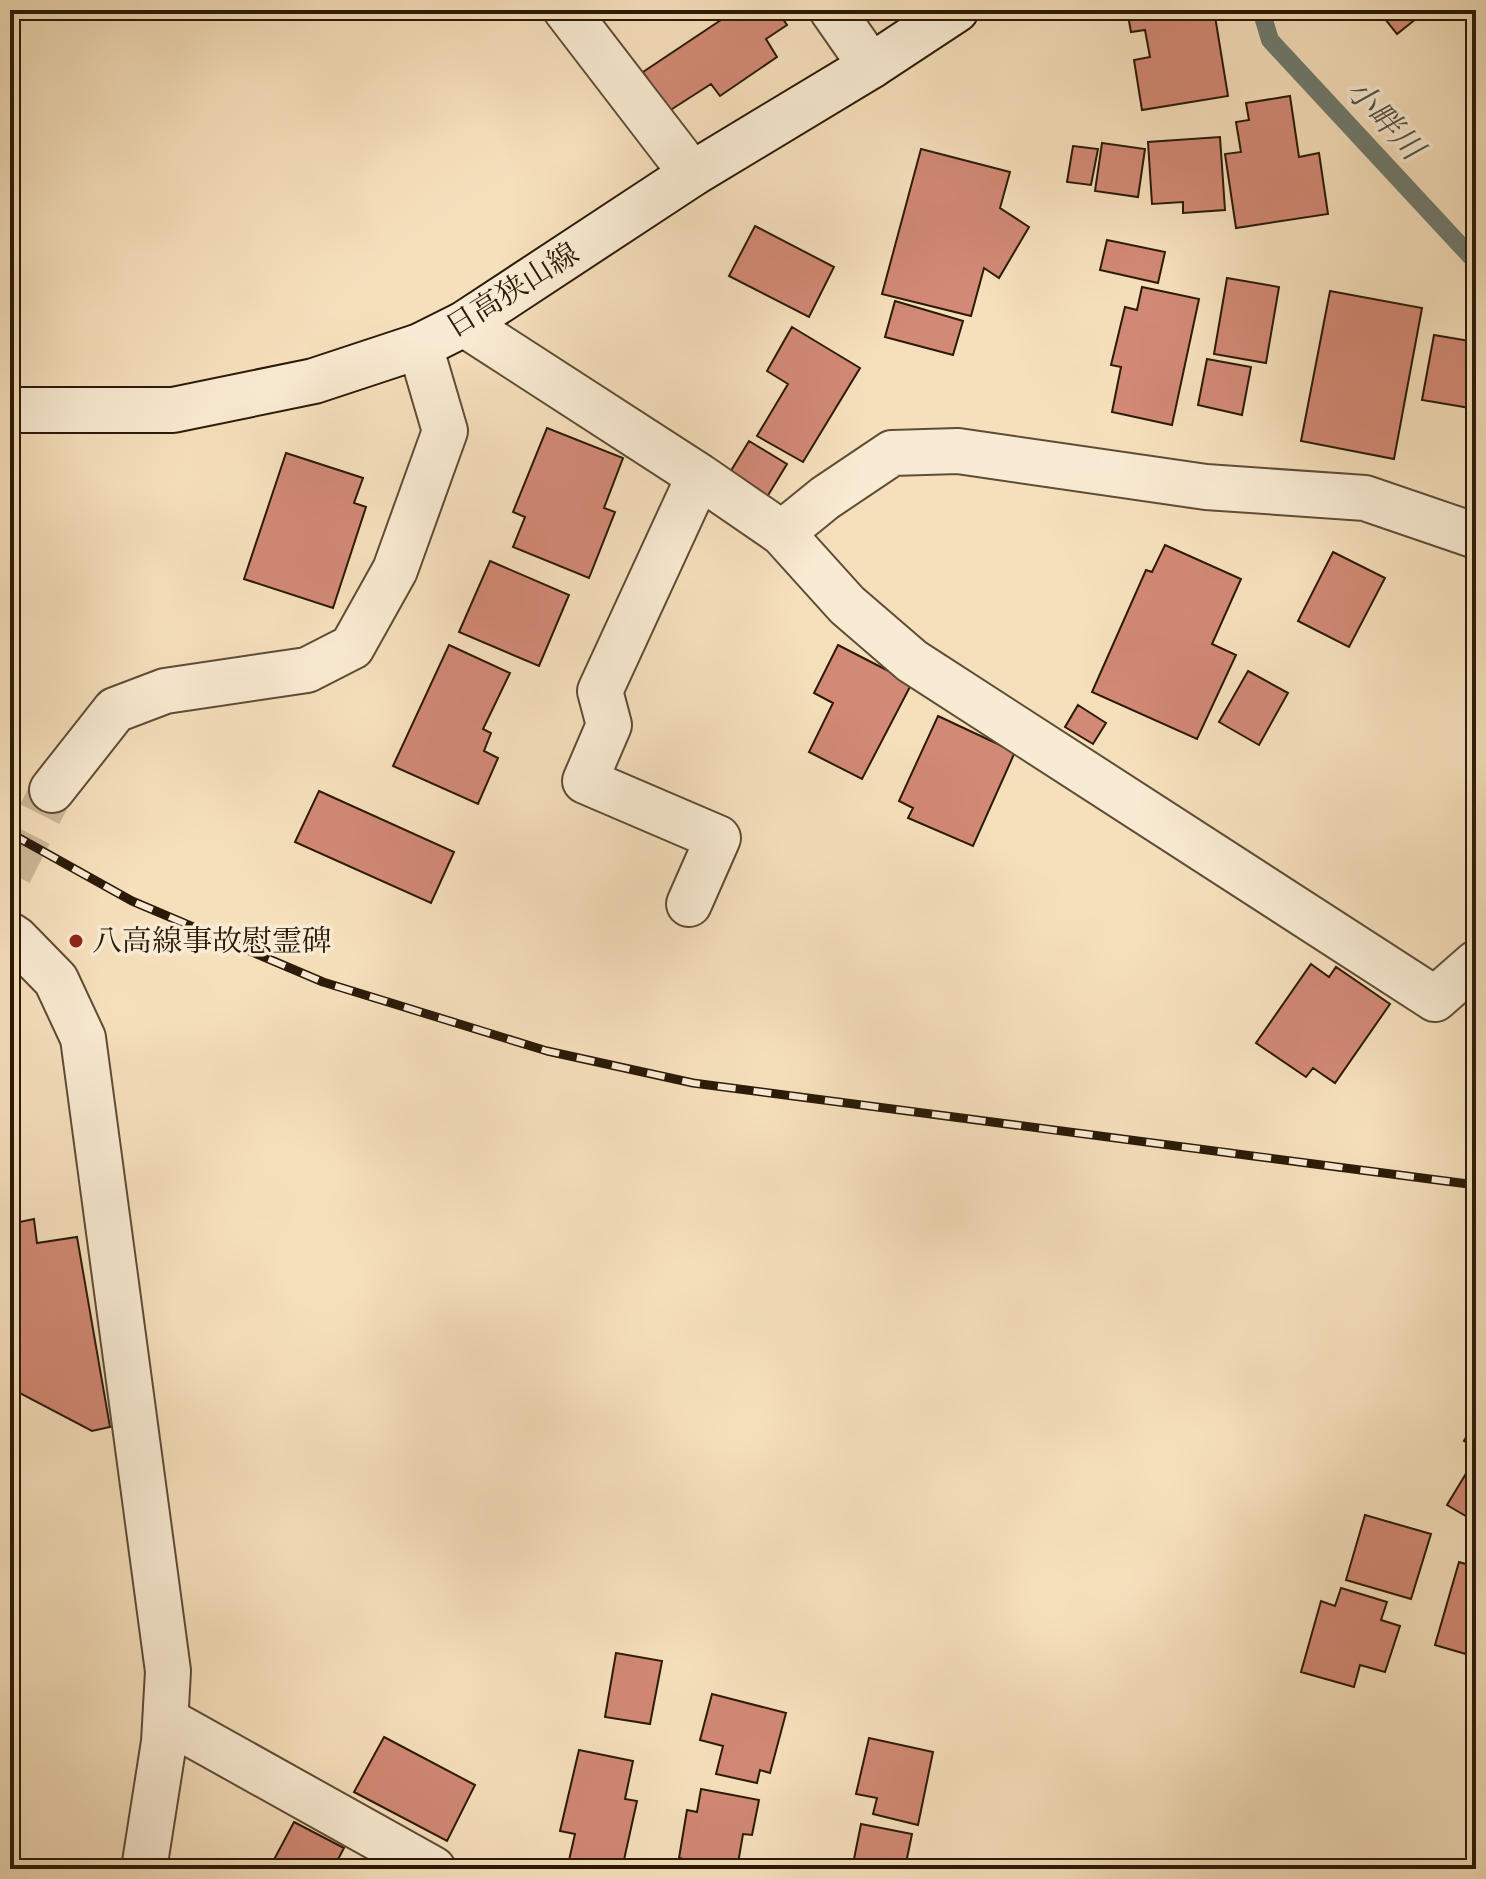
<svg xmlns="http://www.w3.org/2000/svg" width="1486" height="1879" font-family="'Sorts Mill Goudy','Noto Serif JP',serif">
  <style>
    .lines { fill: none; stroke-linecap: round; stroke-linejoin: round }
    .stream { stroke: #6f7c70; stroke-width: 18 }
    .building { fill: #d28975; stroke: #2b1a08; stroke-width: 2 }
    .street-tunnel { stroke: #cdb898; stroke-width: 44; stroke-dasharray: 44 22; stroke-linecap: butt }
    .street-casing { stroke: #5e4c35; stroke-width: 48 }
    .secondary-casing { stroke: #2b1a08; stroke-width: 48 }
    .street { stroke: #f9ebd3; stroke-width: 44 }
    .secondary { stroke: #f9ebd3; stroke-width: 44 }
    .rail-casing { stroke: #2b1a08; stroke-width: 9 }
    .rail { stroke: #f9ebd3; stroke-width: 6; stroke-dasharray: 18; stroke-linecap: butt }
    .poi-dot { fill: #8f2418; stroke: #f9ebd3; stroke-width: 3 }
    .labels { text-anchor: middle; stroke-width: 7; stroke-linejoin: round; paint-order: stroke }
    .street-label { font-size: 30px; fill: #2b1a08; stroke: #f9ebd3 }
    .poi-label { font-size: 30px; fill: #2b1a08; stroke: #f9ebd3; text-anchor: start }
    .water-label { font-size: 32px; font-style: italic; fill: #535345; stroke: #f9ebd3 }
  </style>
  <rect width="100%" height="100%" fill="#f6e0bc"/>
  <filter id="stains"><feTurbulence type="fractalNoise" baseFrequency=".0025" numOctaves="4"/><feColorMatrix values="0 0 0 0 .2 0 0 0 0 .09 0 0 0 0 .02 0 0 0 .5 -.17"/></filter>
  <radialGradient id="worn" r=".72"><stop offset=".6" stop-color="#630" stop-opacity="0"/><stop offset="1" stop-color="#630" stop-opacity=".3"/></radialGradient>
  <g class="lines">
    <path class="stream" d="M 1261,10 L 1270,40 L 1476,262"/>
  </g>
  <path class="building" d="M 736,10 L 777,10 L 787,25 L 766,39 L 777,57 L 720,96 L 711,84 L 669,111 L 643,72 Z
    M 1127,10 L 1214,10 L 1228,96 L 1142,110 L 1134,60 L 1150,57 L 1145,30 L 1131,32 Z
    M 1378,10 L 1427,10 L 1397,34 Z
    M 1290,96 L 1299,157 L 1319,153 L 1328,214 L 1236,228 L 1225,154 L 1241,152 L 1236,122 L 1249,120 L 1246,103 Z
    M 1220,137 L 1225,210 L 1183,213 L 1183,202 L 1152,204 L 1148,142 Z
    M 1102,143 L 1145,149 L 1138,197 L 1095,191 Z
    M 1073,146 L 1098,149 L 1091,185 L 1067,182 Z
    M 921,149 L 1010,172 L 1000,208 L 1029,227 L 999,278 L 984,268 L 971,316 L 882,294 Z
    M 755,226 L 834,267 L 809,317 L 729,276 Z
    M 1107,240 L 1165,252 L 1158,283 L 1100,270 Z
    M 1227,278 L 1279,287 L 1266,363 L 1214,354 Z
    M 1142,287 L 1199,299 L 1172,425 L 1112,412 L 1121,367 L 1111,365 L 1125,307 L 1137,310 Z
    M 1330,291 L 1422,308 L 1394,459 L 1301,441 Z
    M 895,301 L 963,321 L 953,355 L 885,337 Z
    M 792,327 L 860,368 L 803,462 L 757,436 L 788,384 L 767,371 Z
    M 1434,335 L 1476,342 L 1476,409 L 1422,400 Z
    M 1207,359 L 1251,367 L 1242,415 L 1198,405 Z
    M 547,428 L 623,458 L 604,508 L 615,512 L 589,578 L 513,547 L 525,517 L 513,512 Z
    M 749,441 L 787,464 L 767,497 L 729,474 Z
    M 286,453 L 363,478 L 354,503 L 366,507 L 333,608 L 244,579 Z
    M 10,467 L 17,469 L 10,501 Z
    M 1165,545 L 1241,579 L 1212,644 L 1236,655 L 1197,739 L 1092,692 L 1146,570 L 1152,572 Z
    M 1333,552 L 1385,578 L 1349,647 L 1298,621 Z
    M 490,561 L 569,595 L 539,666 L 459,632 Z
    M 449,645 L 510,673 L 483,729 L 491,733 L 484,751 L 498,758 L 478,804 L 393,766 Z
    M 838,645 L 912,683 L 862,779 L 809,752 L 833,703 L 814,693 Z
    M 1248,671 L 1288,693 L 1259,745 L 1219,722 Z
    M 1078,705 L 1106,723 L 1093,744 L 1065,727 Z
    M 938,716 L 1015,752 L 973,846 L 908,818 L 913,808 L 899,801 Z
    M 319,791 L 454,852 L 431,903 L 295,842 Z
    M 1311,964 L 1329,977 L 1336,967 L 1390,1004 L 1335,1083 L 1313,1068 L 1306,1077 L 1256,1043 Z
    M 34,1219 L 37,1243 L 77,1237 L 110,1427 L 92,1431 L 10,1388 L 10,1224 Z
    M 1476,1420 L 1476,1448 L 1464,1441 Z
    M 1476,1457 L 1476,1522 L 1447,1505 Z
    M 1365,1515 L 1431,1534 L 1411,1599 L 1346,1580 Z
    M 1459,1562 L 1476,1567 L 1476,1657 L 1435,1645 Z
    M 1341,1588 L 1387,1602 L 1381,1620 L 1400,1626 L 1385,1672 L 1360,1665 L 1354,1687 L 1301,1672 L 1321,1601 L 1335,1606 Z
    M 616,1653 L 662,1661 L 650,1724 L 605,1717 Z
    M 712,1694 L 786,1713 L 770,1773 L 760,1770 L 757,1783 L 716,1774 L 723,1746 L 700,1740 Z
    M 384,1737 L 475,1785 L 447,1841 L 354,1792 Z
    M 869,1738 L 933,1752 L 918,1825 L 873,1814 L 877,1798 L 856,1794 Z
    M 579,1750 L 633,1761 L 625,1799 L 637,1801 L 622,1869 L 567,1869 L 575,1834 L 560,1831 Z
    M 701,1789 L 759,1800 L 752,1835 L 743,1834 L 737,1869 L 692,1869 L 693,1861 L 679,1858 L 687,1810 L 697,1812 Z
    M 294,1822 L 344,1848 L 333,1869 L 269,1869 Z
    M 861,1824 L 912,1834 L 905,1868 L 913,1869 L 852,1869 Z"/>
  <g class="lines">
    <path class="street-tunnel" d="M 10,873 L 52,790"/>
    <defs>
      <path id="street" d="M 566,10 L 692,174
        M 832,10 L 871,66
        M 464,324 L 699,476 L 782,533 L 825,498 L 892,453 L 958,451 L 1206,487 L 1365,498 L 1476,536
        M 782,533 L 847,605 L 912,661 L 1435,999 L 1476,963
        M 52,790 L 115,710 L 165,691 L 307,670 L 352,647 L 395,570 L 445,431 L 420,346
        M 689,904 L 718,838 L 585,781 L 609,725 L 600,691 L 699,476
        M 10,935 L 16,939 L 56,980 L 83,1038 L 168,1671 L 164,1742 L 144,1869
        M 166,1720 L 433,1869"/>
      <path id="secondary" d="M 10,410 L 173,410 L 314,381 L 420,346 L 464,324 L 692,174 L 871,66 L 956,10"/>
    </defs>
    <use href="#street" class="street-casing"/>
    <use href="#secondary" class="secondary-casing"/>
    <use href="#street" class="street"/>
    <use href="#secondary" class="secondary"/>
    <defs>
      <path id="rail" d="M 10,833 L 132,901 L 323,982 L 547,1051 L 693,1083 L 1476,1185"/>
    </defs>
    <use href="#rail" class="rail-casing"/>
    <use href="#rail" class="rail"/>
  </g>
  <circle class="poi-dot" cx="76" cy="941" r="8"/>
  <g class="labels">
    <g class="street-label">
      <text transform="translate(512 290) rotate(-32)" y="10">日高狭山線</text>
    </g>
    <g class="poi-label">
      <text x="92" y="951">八高線事故慰霊碑</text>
    </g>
    <g class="water-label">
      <text transform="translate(1385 119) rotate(47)" y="11">小畔川</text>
    </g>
  </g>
  <rect width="1486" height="1879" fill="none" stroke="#f6e0bc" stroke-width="40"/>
  <rect x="12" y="12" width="1462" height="1855" fill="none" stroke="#2b1a08" stroke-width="4"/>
  <rect x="20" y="20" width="1446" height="1839" fill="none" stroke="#2b1a08" stroke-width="2"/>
  <rect width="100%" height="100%" filter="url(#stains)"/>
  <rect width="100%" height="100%" fill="url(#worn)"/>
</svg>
